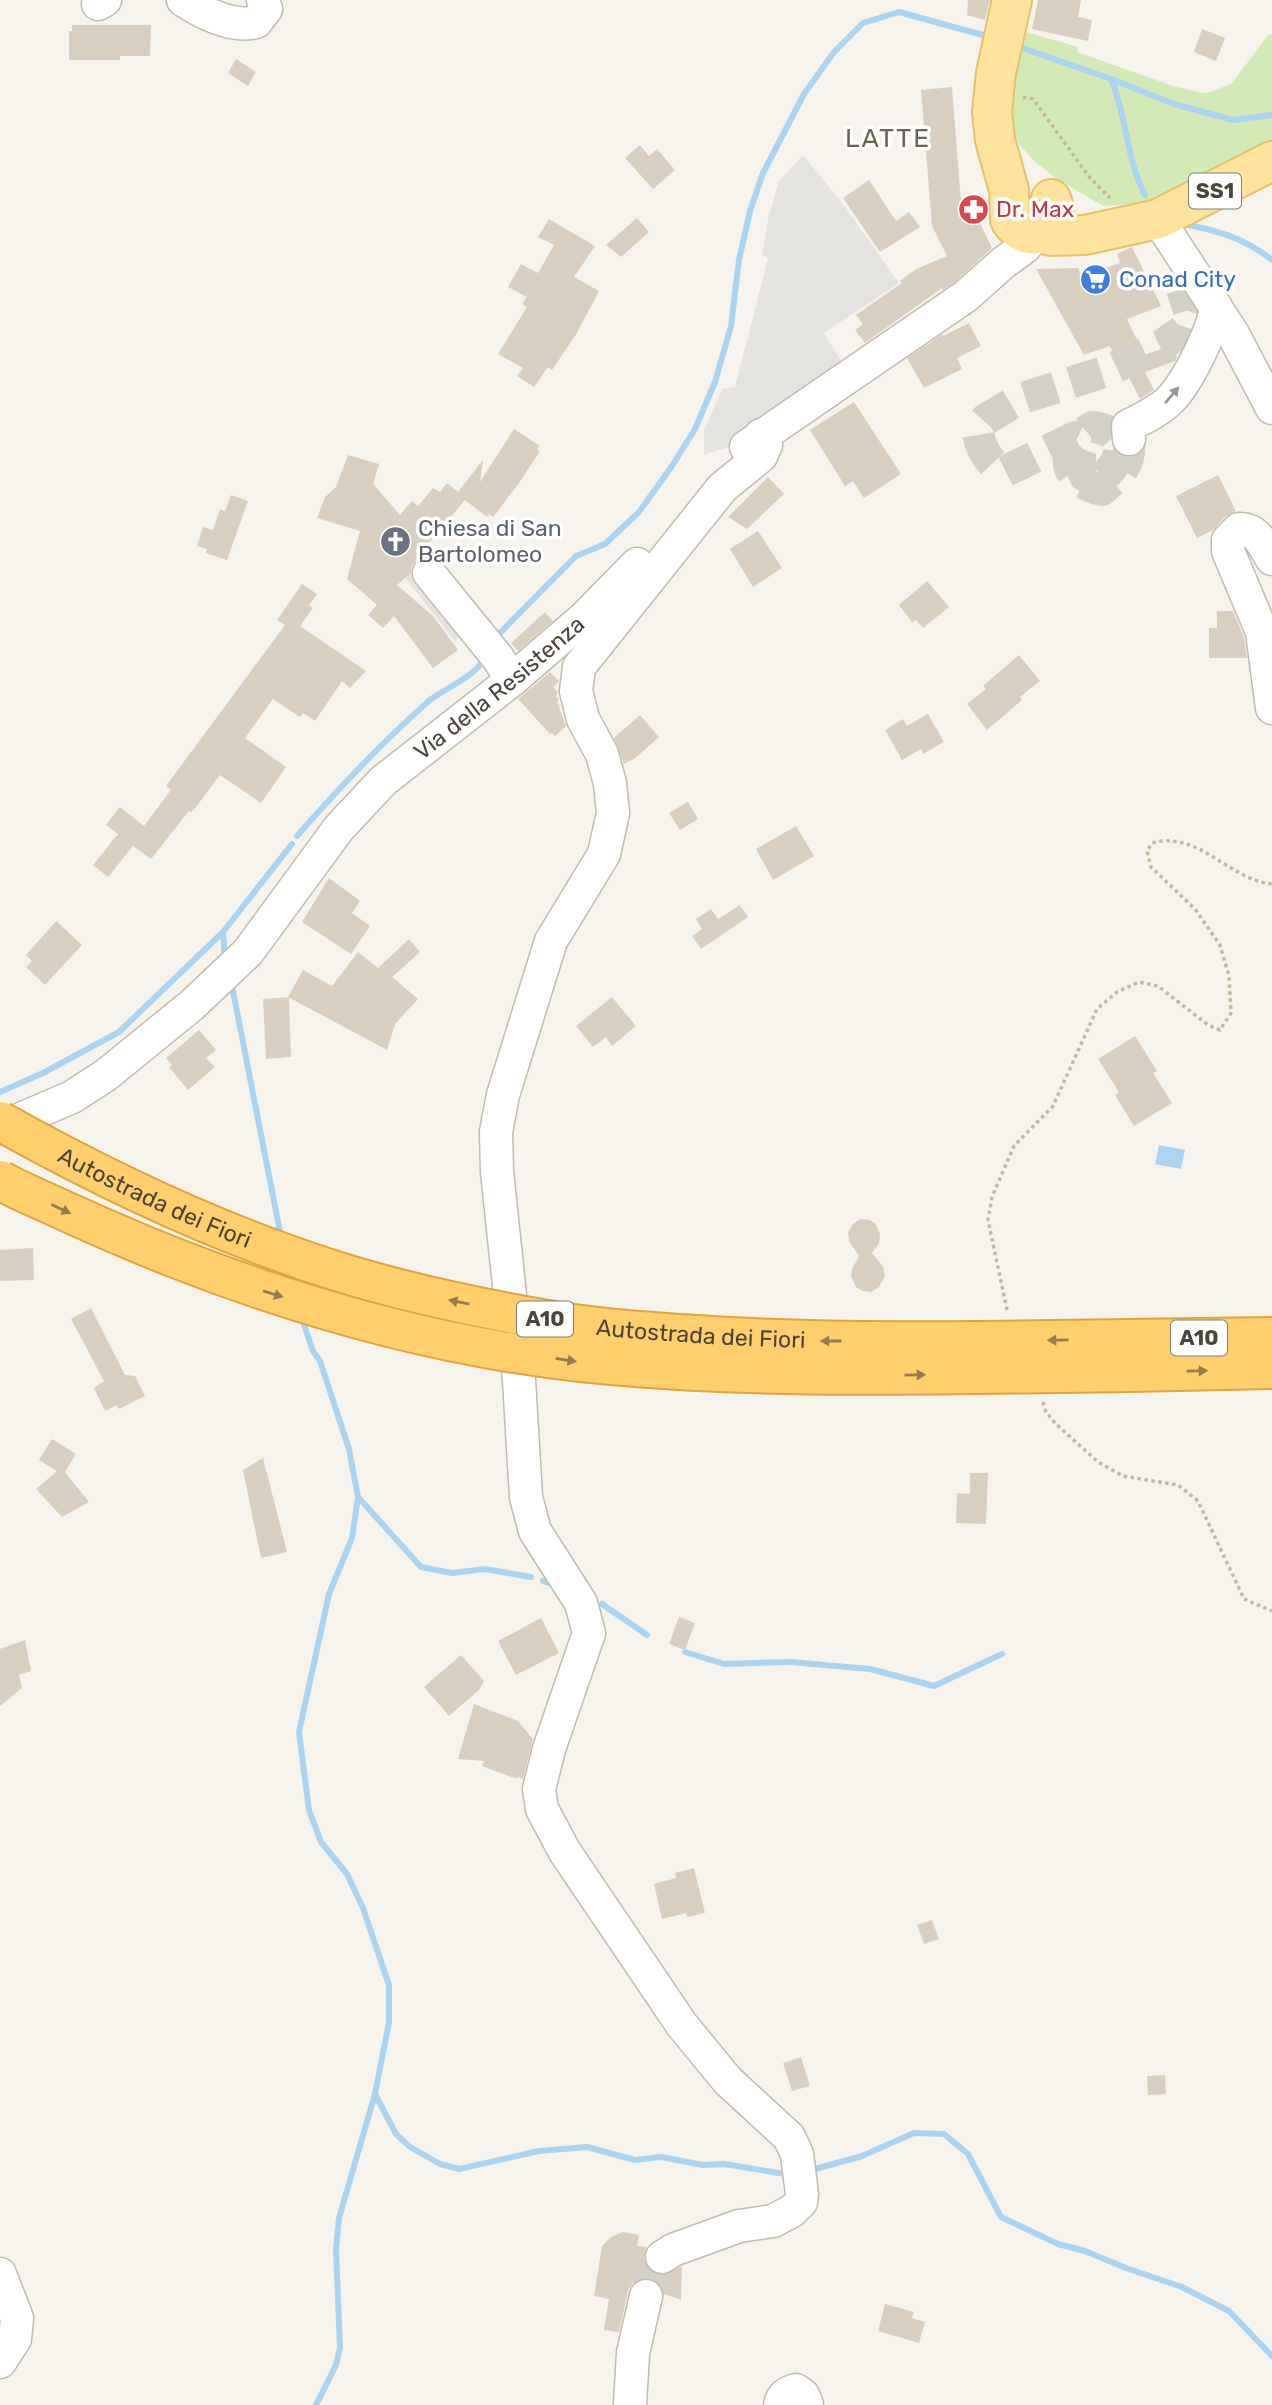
<svg xmlns="http://www.w3.org/2000/svg" width="1272" height="2405" font-family="Rubik,sans-serif">
  <style>
    .green { fill: #d2eab5 }
    .parking { fill: #e5e3e0 }
    .water { fill: #a9d4f2 }
    .lines { fill: none; stroke-linecap: round; stroke-linejoin: round }
    .stream { stroke: #a9d4f2; stroke-width: 6 }
    .building { fill: #d8cfc1 }
    .minor-tunnel { stroke: #d4d0c8; stroke-width: 32; stroke-dasharray: 32 16; stroke-linecap: butt }
    .minor-casing { stroke: #c2bbae; stroke-width: 35 }
    .major-casing { stroke: #e6c16a; stroke-width: 42 }
    .highway-casing { stroke: #e0a43c; stroke-width: 42 }
    .path { stroke: #c4b79f; stroke-width: 3.5; stroke-dasharray: 3.5 3.5; stroke-linecap: butt }
    .minor { stroke: #fff; stroke-width: 32 }
    .major { stroke: #ffe39c; stroke-width: 38 }
    .highway { stroke: #ffcf6e; stroke-width: 38 }
    .highway-bridge-casing { stroke: #e0a43c; stroke-width: 42; stroke-linecap: butt }
    .highway-bridge { stroke: #ffcf6e; stroke-width: 38 }
    .oneway { fill: #9c9892 }
    .oneway2 { fill: #937c4e }
    .labels { text-anchor: middle; stroke-width: 7; stroke-linejoin: round; paint-order: stroke }
    .shield { fill: #fff; stroke: #817c74; stroke-width: 2 }
    .shield-label { font-size: 21px; font-weight: bold; fill: #4b4439 }
    .health-label { font-size: 23px; fill: #be3a42; stroke: #fff; text-anchor: start }
    .shop-label { font-size: 23px; fill: #366cbe; stroke: #fff; text-anchor: start }
    .worship-label { font-size: 23px; fill: #5b616d; stroke: #fff; text-anchor: start }
    .street-label { font-size: 23px; fill: #4b4439; stroke: #fff }
    .quarter-label { font-size: 26px; letter-spacing: 2px; fill: #6e6250; stroke: #fff }
  </style>
  <rect width="100%" height="100%" fill="#f6f3ec"/>
  <path class="green" d="M 1026,32 L 1078,47 L 1077,52 L 1173,86 L 1202,93 L 1211,92 L 1232,83 L 1268,35 L 1272,34 L 1272,140 L 1168,193 L 1143,203 L 1103,206 L 1060,181 L 1035,162 L 1019,144 L 1008,119 L 1018,61 Z"/>
  <path class="parking" d="M 803,155 L 839,199 L 899,283 L 824,333 L 845,367 L 763,419 L 729,447 L 704,455 L 704,431 L 722,389 L 735,387 L 768,258 L 762,255 L 768,219 L 779,181 Z
    M 434,553 L 484,616 L 455,641 L 405,578 Z"/>
  <path class="water" d="M 1159,1145 L 1185,1150 L 1181,1169 L 1155,1164 Z"/>
  <g class="lines">
    <path class="stream" d="M 1014,45 L 1111,79 L 1174,104 L 1233,120 L 1272,115
      M 1111,79 C 1127,116 1126,159 1145,195
      M 1184,224 C 1219,231 1244,238 1272,260
      M 494,639 L 576,556 L 605,544 L 639,512 L 672,466 L 695,429 L 715,382 L 731,326 L 739,260 L 750,211 L 763,173 L 804,94 L 834,52 L 863,23 L 899,12 L 990,37
      M 297,836 C 339,788 382,742 430,700 C 445,688 479,675 484,657
      M 223,932 L 225,960
      M 232,986 L 281,1237
      M 0,1092 L 43,1073 L 119,1032 L 223,932 L 292,844
      M 304,1325 L 313,1351 L 320,1361 L 349,1449 L 358,1497 L 352,1538 L 329,1594 L 299,1732 L 309,1810 L 321,1842 L 347,1874 L 363,1908 L 389,1985 L 389,2022 L 375,2094 L 339,2218 L 336,2250 L 340,2348 L 336,2365 L 316,2405
      M 358,1497 L 421,1567 L 452,1573 L 485,1569 L 531,1577
      M 543,1581 L 557,1585
      M 602,1604 L 647,1635
      M 685,1652 L 724,1664 L 790,1662 L 870,1669 L 934,1686 L 1002,1654
      M 375,2094 L 396,2134 L 410,2147 L 440,2164 L 459,2169 L 539,2151 L 587,2147 L 635,2160 L 661,2157 L 703,2165 L 724,2164 L 791,2175
      M 808,2171 L 862,2156 L 914,2133 L 944,2134 L 968,2154 L 1001,2217 L 1058,2244 L 1085,2251 L 1126,2268 L 1182,2287 L 1229,2311 L 1272,2356"/>
  </g>
  <path class="building" d="M 968,0 L 990,0 L 985,20 L 967,15 Z
    M 1038,0 L 1081,0 L 1078,17 L 1092,20 L 1088,41 L 1032,29 Z
    M 72,25 L 151,25 L 150,56 L 120,56 L 120,60 L 69,60 L 69,31 L 72,31 Z
    M 1202,29 L 1225,38 L 1216,61 L 1194,52 Z
    M 236,59 L 256,72 L 248,86 L 228,73 Z
    M 952,87 L 961,202 L 968,198 L 992,248 L 955,282 L 943,290 L 942,288 L 865,343 L 855,330 L 863,324 L 856,315 L 902,283 L 900,281 L 916,269 L 947,256 L 932,226 L 921,90 Z
    M 640,145 L 649,156 L 657,149 L 675,170 L 653,189 L 625,158 Z
    M 869,180 L 896,221 L 909,212 L 920,227 L 880,252 L 843,198 Z
    M 637,218 L 649,232 L 621,257 L 606,245 Z
    M 549,219 L 595,246 L 574,277 L 599,291 L 577,333 L 552,370 L 548,367 L 534,387 L 517,376 L 523,368 L 498,354 L 527,307 L 522,304 L 527,297 L 508,287 L 521,264 L 538,273 L 554,245 L 538,237 Z
    M 1132,247 L 1161,306 L 1127,319 L 1144,355 L 1173,345 L 1177,357 L 1175,361 L 1145,372 L 1154,390 L 1140,399 L 1120,360 L 1117,362 L 1110,346 L 1084,355 L 1036,269 L 1078,268 L 1081,276 L 1120,263 L 1117,254 Z
    M 969,323 L 981,346 L 957,358 L 962,369 L 924,388 L 907,358 L 943,334 L 943,336 Z
    M 854,402 L 901,474 L 864,498 L 853,481 L 845,486 L 810,430 Z
    M 514,429 L 540,446 L 537,450 L 540,451 L 519,483 L 493,517 L 489,514 L 487,517 L 465,500 L 427,545 L 434,553 L 417,559 L 412,566 L 411,573 L 397,585 L 433,616 L 458,650 L 433,668 L 394,616 L 383,628 L 368,615 L 377,605 L 347,579 L 360,531 L 317,518 L 325,497 L 336,487 L 348,455 L 379,464 L 373,484 L 400,515 L 412,501 L 418,506 L 433,488 L 440,492 L 447,483 L 458,492 L 483,460 L 480,482 Z
    M 1218,475 L 1236,511 L 1226,516 L 1213,530 L 1197,538 L 1176,496 Z
    M 768,477 L 784,494 L 747,529 L 728,517 Z
    M 231,495 L 248,501 L 227,560 L 206,553 L 207,549 L 197,546 L 203,527 L 213,530 L 220,509 L 225,511 Z
    M 758,531 L 782,568 L 753,587 L 730,549 Z
    M 927,581 L 949,607 L 923,628 L 916,620 L 912,622 L 899,605 Z
    M 302,584 L 317,594 L 309,605 L 313,608 L 300,626 L 366,671 L 350,688 L 342,681 L 315,721 L 303,713 L 300,717 L 273,699 L 245,738 L 286,767 L 261,803 L 220,775 L 196,807 L 191,812 L 189,811 L 151,859 L 133,846 L 108,877 L 93,865 L 118,834 L 106,825 L 120,807 L 144,826 L 171,790 L 166,786 L 285,625 L 277,620 Z
    M 1217,611 L 1233,611 L 1244,637 L 1247,658 L 1209,658 L 1209,628 L 1217,628 Z
    M 545,612 L 553,621 L 518,651 L 511,643 Z
    M 1019,655 L 1040,681 L 1020,697 L 1022,700 L 987,730 L 967,704 L 986,689 L 983,686 Z
    M 550,672 L 559,681 L 553,687 L 558,692 L 556,696 L 559,700 L 557,702 L 560,706 L 559,707 L 566,726 L 555,736 L 552,733 L 550,734 L 518,699 Z
    M 928,714 L 944,742 L 923,754 L 921,749 L 902,760 L 885,730 L 903,719 L 907,726 Z
    M 640,715 L 659,737 L 634,759 L 624,764 L 614,738 Z
    M 688,802 L 698,819 L 680,830 L 669,813 Z
    M 796,826 L 814,856 L 773,880 L 756,849 Z
    M 329,878 L 360,901 L 352,913 L 370,926 L 351,954 L 302,922 Z
    M 740,905 L 748,917 L 701,949 L 692,936 L 702,929 L 696,919 L 711,909 L 718,919 Z
    M 56,921 L 82,945 L 45,985 L 26,967 L 32,961 L 26,955 Z
    M 409,939 L 420,952 L 392,977 L 418,999 L 395,1024 L 387,1050 L 288,997 L 303,970 L 332,986 L 358,952 L 378,968 Z
    M 289,997 L 291,1057 L 266,1059 L 263,999 Z
    M 612,997 L 636,1026 L 612,1046 L 606,1037 L 593,1047 L 576,1026 Z
    M 199,1030 L 216,1050 L 206,1058 L 215,1067 L 188,1090 L 169,1067 L 172,1065 L 166,1058 Z
    M 1135,1036 L 1157,1071 L 1153,1073 L 1172,1103 L 1134,1126 L 1115,1095 L 1119,1092 L 1098,1059 Z
    M 861,1219 L 869,1220 L 875,1223 L 880,1234 L 879,1243 L 872,1253 L 883,1267 L 885,1276 L 879,1287 L 871,1292 L 862,1291 L 856,1287 L 851,1276 L 852,1269 L 859,1256 L 849,1241 L 848,1232 L 853,1224 Z
    M 33,1248 L 34,1280 L 0,1281 L 0,1250 Z
    M 91,1308 L 125,1375 L 135,1376 L 145,1396 L 119,1409 L 117,1405 L 105,1411 L 94,1388 L 104,1381 L 71,1319 Z
    M 52,1439 L 76,1454 L 65,1472 L 89,1502 L 62,1517 L 36,1489 L 57,1471 L 39,1460 Z
    M 263,1458 L 287,1552 L 261,1558 L 243,1470 Z
    M 970,1473 L 988,1473 L 986,1524 L 956,1523 L 957,1493 L 970,1494 Z
    M 679,1617 L 695,1623 L 685,1650 L 669,1644 Z
    M 541,1618 L 559,1653 L 516,1675 L 498,1641 Z
    M 25,1640 L 31,1671 L 19,1675 L 22,1688 L 0,1706 L 0,1649 Z
    M 461,1655 L 484,1681 L 479,1690 L 449,1716 L 424,1687 Z
    M 474,1704 L 518,1721 L 533,1739 L 523,1779 L 517,1777 L 517,1779 L 482,1766 L 484,1761 L 458,1759 Z
    M 694,1868 L 705,1913 L 687,1917 L 686,1913 L 662,1919 L 654,1884 L 676,1878 L 675,1873 Z
    M 932,1920 L 939,1939 L 924,1944 L 917,1925 Z
    M 801,2057 L 810,2086 L 792,2091 L 783,2063 Z
    M 1165,2075 L 1166,2094 L 1148,2095 L 1147,2076 Z
    M 623,2232 L 639,2235 L 637,2246 L 647,2247 L 644,2258 L 646,2266 L 653,2273 L 663,2275 L 682,2266 L 681,2300 L 664,2294 L 659,2283 L 651,2278 L 640,2279 L 632,2284 L 628,2291 L 619,2332 L 604,2330 L 609,2299 L 594,2296 L 602,2246 L 611,2237 Z
    M 885,2304 L 914,2312 L 912,2318 L 925,2322 L 919,2343 L 878,2331 Z"/>
  <g class="lines">
    <path class="minor-tunnel" d="M 1129,439 C 1132,465 1120,474 1102,490 C 1060,480 1059,450 1092,427 C 1131,430 1124,466 1096,481 L 1085,476 C 1079,463 1077,455 1085,442 L 1075,437 L 1004,472 C 989,464 978,445 978,428 L 986,419 L 1020,399 L 1107,371 L 1162,345 L 1182,331 L 1189,310 L 1182,289
      M 646,2296 L 662,2257"/>
    <defs>
      <g id="minor">
        <path d="M 183,0 C 203,13 233,28 256,22 L 266,9 L 263,0"/>
        <path d="M 98,4 L 105,0"/>
        <path d="M 1158,219 L 1233,334 L 1272,408"/>
        <path d="M 1129,439 L 1128,426 C 1142,419 1159,411 1170,400 C 1187,383 1213,331 1216,307"/>
        <path d="M 746,447 L 966,296 L 1003,263 L 1025,247 L 1036,234"/>
        <path d="M 1272,559 C 1263,545 1257,528 1239,529 L 1228,540 L 1228,551 L 1262,632 L 1272,708"/>
        <path d="M 429,573 L 498,658 L 512,680"/>
        <path id="s1" d="M 0,1128 L 72,1097 L 106,1075 L 192,1005 L 248,952 L 339,828 L 383,781 L 512,680 L 585,617 L 637,564"/>
        <path d="M 662,2257 L 673,2250 L 739,2226 L 773,2221 L 792,2211 L 801,2202 L 802,2194 L 797,2154 L 789,2137 L 728,2081 L 682,2025 L 565,1852 L 542,1809 L 539,1789 L 549,1749 L 589,1633 L 581,1603 L 535,1531 L 526,1497 L 519,1380 L 497,1172 L 496,1132 L 503,1095 L 551,941 L 604,854 L 613,813 L 610,783 L 602,754 L 583,719 L 576,691 L 579,667 L 722,488 L 761,456 L 766,445 L 761,435"/>
        <path d="M 0,2274 L 17,2318 L 15,2339 L 0,2362"/>
        <path d="M 630,2405 L 633,2353 L 646,2296"/>
        <path d="M 780,2405 C 782,2395 787,2393 796,2390 L 803,2395 L 807,2405"/>
      </g>
      <path id="major" d="M 1012,0 L 996,73 L 992,112 L 995,140 L 1009,190 L 1010,220 C 1029,249 1065,230 1051,199
        M 1044,232 L 1050,236 L 1085,235 L 1158,219 L 1272,161"/>
      <path id="highway" d="M 1127,1339 L 1272,1337
        M 1129,1372 L 1272,1369"/>
    </defs>
    <use href="#minor" class="minor-casing"/>
    <use href="#major" class="major-casing"/>
    <use href="#highway" class="highway-casing"/>
    <path class="path" d="M 1023,97 L 1033,99 L 1090,178 L 1110,198
      M 1007,1310 L 988,1220 L 992,1197 L 1014,1146 L 1053,1106 L 1097,1009 L 1117,992 L 1139,982 L 1158,986 L 1208,1025 L 1220,1030 L 1231,1013 L 1229,976 L 1220,945 L 1195,909 L 1151,867 L 1147,851 L 1152,843 C 1199,830 1229,880 1272,884
      M 1043,1402 L 1046,1412 L 1056,1424 L 1098,1462 L 1123,1476 L 1178,1485 L 1198,1501 L 1244,1599 L 1272,1611"/>
    <use href="#minor" class="minor"/>
    <use href="#major" class="major"/>
    <use href="#highway" class="highway"/>
    <defs>
      <g id="highway-bridge">
        <path id="s2" d="M 0,1121 C 107,1181 219,1234 336,1271 C 403,1292 473,1307 542,1319 C 597,1329 654,1332 711,1336 C 849,1344 988,1341 1127,1339"/>
        <path d="M 0,1180 C 17,1190 35,1197 52,1205 C 91,1223 130,1240 170,1256 C 302,1308 440,1347 581,1362 C 763,1381 946,1374 1129,1372"/>
      </g>
    </defs>
    <use href="#highway-bridge" class="highway-bridge-casing"/>
    <use href="#highway-bridge" class="highway-bridge"/>
  </g>
  <defs><path id="oneway-solid" d="M-6-.8H1V-3.2L6.5 0L1 3.2V.8H-6Z" transform="scale(1.75)"/></defs>
  <use class="oneway" href="#oneway-solid" transform="translate(1172 395) rotate(-50)"/>
  <g class="oneway2">
    <use href="#oneway-solid" transform="translate(61 1209) rotate(25)"/>
    <use href="#oneway-solid" transform="translate(273 1294) rotate(17)"/>
    <use href="#oneway-solid" transform="translate(459 1302) rotate(-169)"/>
    <use href="#oneway-solid" transform="translate(1058 1340) rotate(179)"/>
    <use href="#oneway-solid" transform="translate(831 1341) rotate(-180)"/>
    <use href="#oneway-solid" transform="translate(566 1360) rotate(9)"/>
    <use href="#oneway-solid" transform="translate(1197 1371) rotate(-1)"/>
    <use href="#oneway-solid" transform="translate(915 1375) rotate(-1)"/>
  </g>
  <defs>
    <symbol id="pharmacy-disc" viewBox="-11 -11 22 22"><circle r="9.5" fill="#e0444e" stroke="#fff"/><path d="M-2-6h4v4h4v4h-4v4h-4v-4h-4v-4h4Z" fill="#fff"/></symbol>
    <symbol id="supermarket-disc" viewBox="-11 -11 22 22"><circle r="9.5" fill="#3f7fe0" stroke="#fff"/><path d="M-6-5.5h2.5l.6 2H6L4.5 2H-2.5L-4.4-4H-6ZM-1.5 3.2a1.3 1.3 0 1 0 .1 0ZM3 3.2a1.3 1.3 0 1 0 .1 0Z" fill="#fff"/></symbol>
    <symbol id="church-disc" viewBox="-11 -11 22 22"><circle r="9.5" fill="#6b7280" stroke="#fff"/><path d="M-1.2-6h2.4v3.5h3.3v2.4h-3.3V6h-2.4V-.1h-3.3v-2.4h3.3Z" fill="#fff"/></symbol>
  </defs>
  <g fill-rule="evenodd">
    <use href="#pharmacy-disc" x="956" y="192" width="35" height="35"/>
    <use href="#supermarket-disc" x="1078" y="262" width="35" height="35"/>
    <use href="#church-disc" x="378" y="524" width="35" height="35"/>
  </g>
  <g class="labels">
    <g class="shield">
      <rect x="1189" y="173.5" width="52" height="35" rx="5"/>
      <rect x="517" y="1301.5" width="56" height="35" rx="5"/>
      <rect x="1171" y="1320.5" width="56" height="35" rx="5"/>
    </g>
    <g class="shield-label">
      <text x="1215" y="198">SS1</text>
      <text x="545" y="1326">A10</text>
      <text x="1199" y="1345">A10</text>
    </g>
    <g class="health-label">
      <text x="996" y="217">Dr. Max</text>
    </g>
    <g class="shop-label">
      <text x="1119" y="287">Conad City</text>
    </g>
    <g class="worship-label">
      <text x="418" y="536">Chiesa di San<tspan x="418" dy="26">Bartolomeo</tspan></text>
    </g>
    <g class="street-label">
      <text dy="8" stroke="none"><textPath href="#s1" startOffset="674">Via della Resistenza</textPath></text>
      <text dy="8" stroke="none"><textPath href="#s2" startOffset="173">Autostrada dei Fiori</textPath></text>
      <text dy="8" stroke="none"><textPath href="#s2" startOffset="740">Autostrada dei Fiori</textPath></text>
    </g>
    <g class="quarter-label">
      <text x="888" y="147">LATTE</text>
    </g>
  </g>
</svg>
